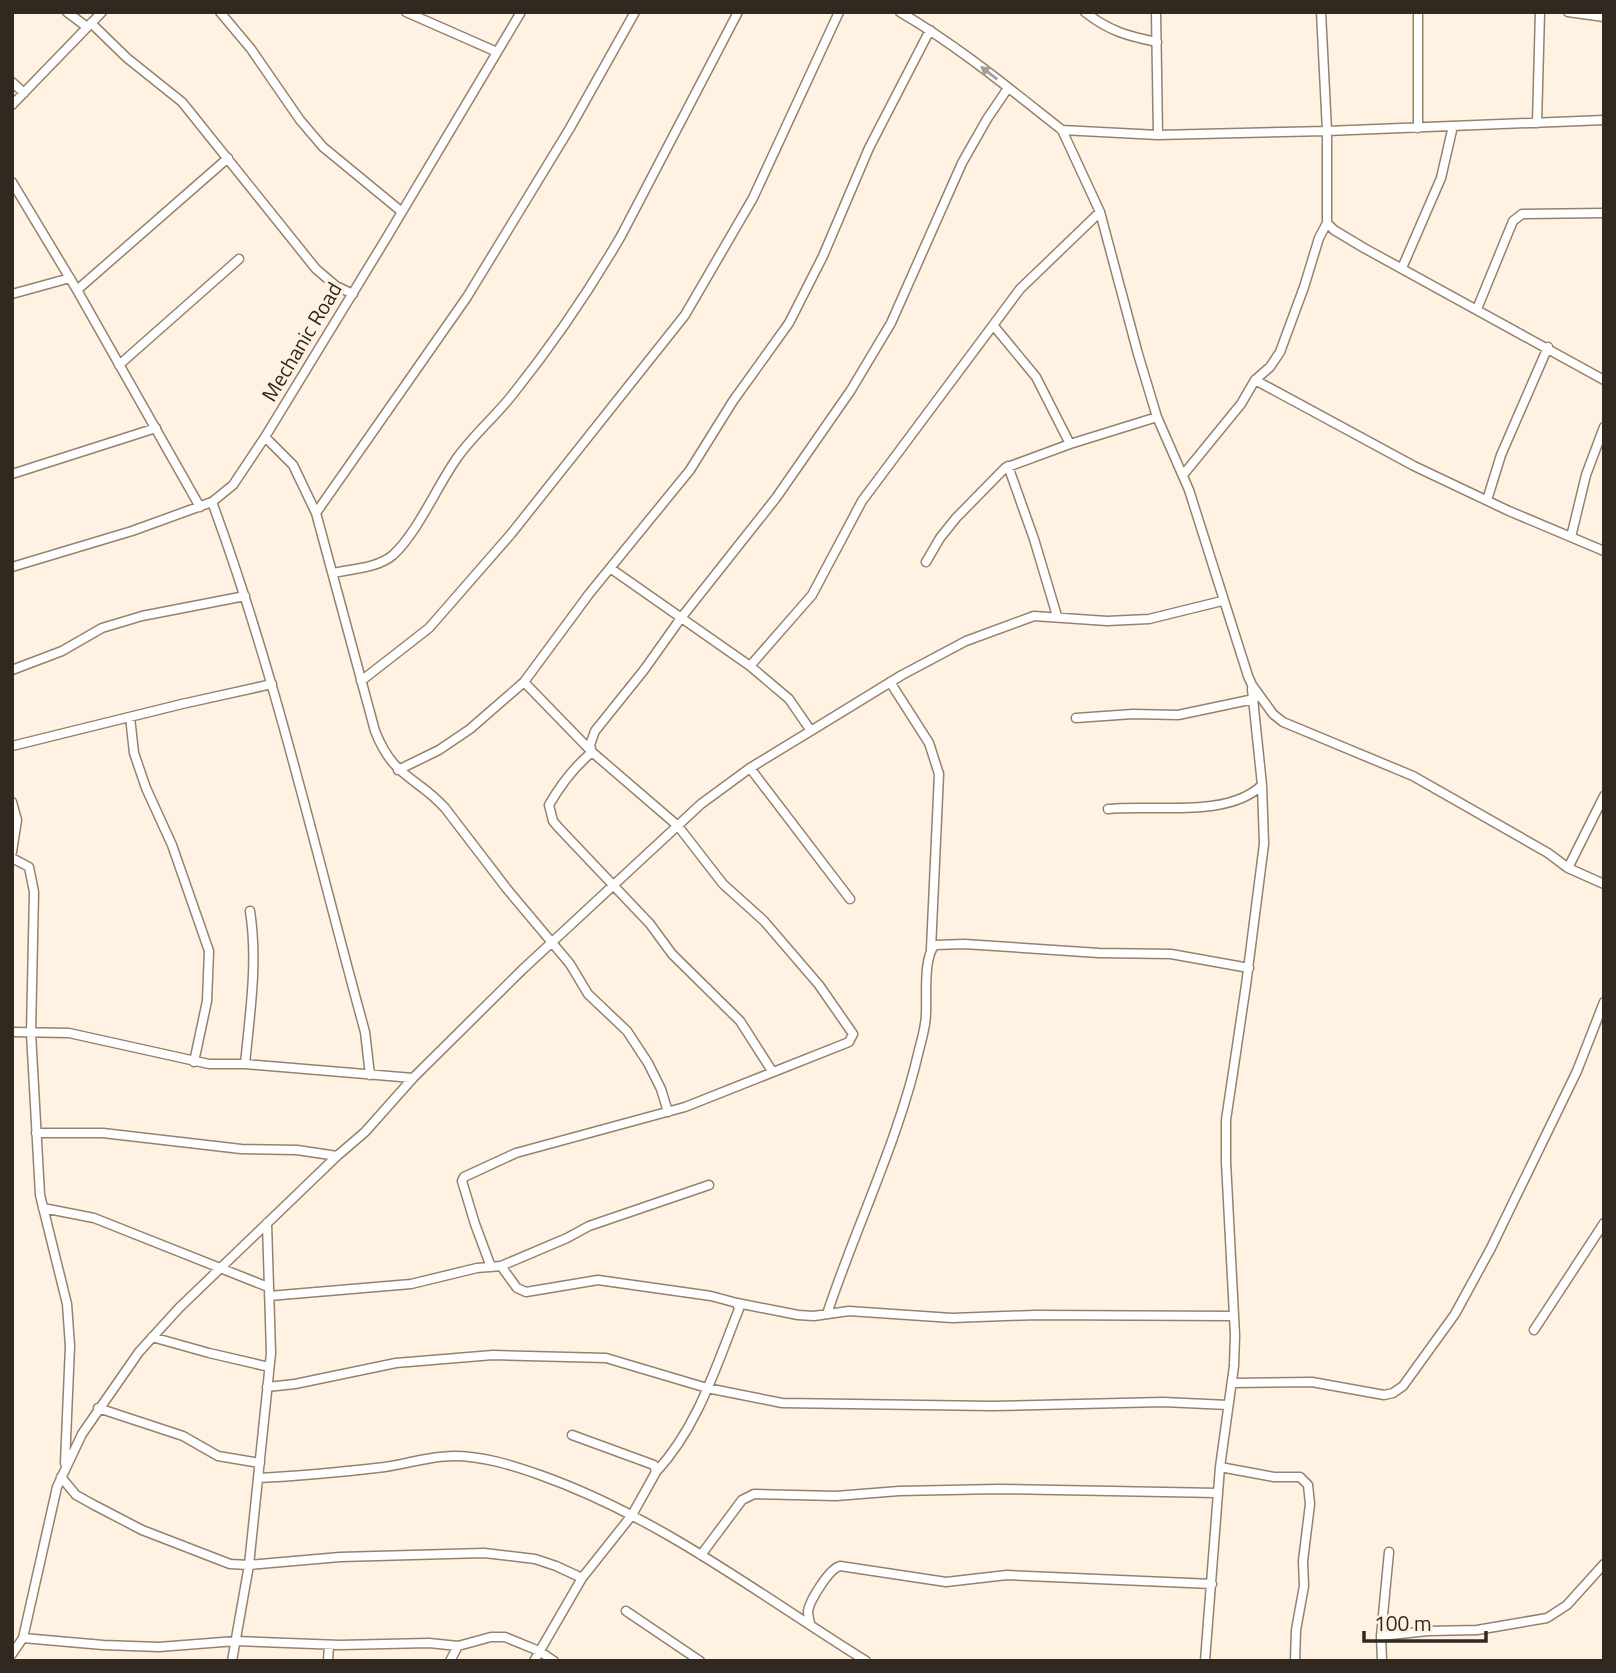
<svg xmlns="http://www.w3.org/2000/svg" width="1616" height="1673" font-family="'Titillium Web',sans-serif">
  <style>
    .lines { fill: none; stroke-linecap: round; stroke-linejoin: round }
    .street-casing { stroke: #95826b; stroke-width: 11 }
    .street { stroke: #fff; stroke-width: 8 }
    .oneway { fill: #a29f9b }
    .labels { text-anchor: middle; stroke-width: 7; stroke-linejoin: round; paint-order: stroke }
    .street-label { font-size: 21px; fill: #312920; stroke: #fff2e2 }
  </style>
  <rect width="100%" height="100%" fill="#fff2e2"/>
  <g class="lines">
    <defs>
      <path id="street" d="M 67,12 L 87,27
        M 220,12 L 251,49 L 300,120 L 323,147 L 402,212
        M 406,12 L 497,52
        M 900,12 C 958,46 1010,89 1062,130
        M 1085,12 C 1109,31 1127,36 1157,42
        M 1156,12 L 1158,135
        M 1321,12 L 1327,131 L 1327,223 L 1334,230 L 1364,248 L 1604,380
        M 1418,12 L 1418,128
        M 1568,12 L 1604,17
        M 91,23 L 127,58 L 182,102 L 316,269 L 336,286 L 353,294
        M 12,82 L 24,93
        M 12,105 L 102,12
        M 1604,120 L 1327,131 L 1158,135 L 1062,130 L 1100,212 L 1138,354 L 1157,417 L 1189,490 L 1248,676 L 1252,685 L 1273,714 L 1283,722 L 1413,776 L 1548,853 L 1568,868 L 1604,884
        M 1537,123 L 1540,12
        M 12,182 L 77,290 L 200,507
        M 1402,268 L 1441,178 L 1453,126
        M 77,290 L 228,158
        M 12,294 L 70,278
        M 1477,309 L 1513,221 L 1522,214 L 1604,213
        M 993,325 L 1036,377 L 1070,444
        M 119,365 L 239,259
        M 1255,380 L 1414,466 L 1509,511 L 1604,551
        M 265,437 L 293,465 L 316,513 L 375,731 C 394,779 415,775 445,808 L 507,889 L 570,964 L 588,994 L 627,1031 L 648,1063 L 661,1089 L 668,1112
        M 1008,466 L 1034,539 L 1057,616
        M 12,474 L 156,428
        M 1183,475 L 1241,404 L 1255,380 L 1270,367 L 1280,352 L 1304,287 L 1319,238 L 1327,223
        M 1487,500 L 1501,455 L 1548,347
        M 212,502 C 276,675 316,854 365,1032 L 370,1075
        M 316,513 L 467,297 L 570,128 L 635,12
        M 1571,537 L 1586,475 L 1604,427
        M 926,562 L 940,538 L 956,518 L 1005,468 L 1070,444 L 1157,417
        M 12,567 L 132,531 L 212,502 L 233,485 L 265,437 L 387,237 L 521,12
        M 610,568 L 750,666 L 789,699 L 811,731
        M 333,573 C 352,569 378,568 393,555 C 418,532 437,486 457,458 C 474,434 496,416 513,394 C 553,344 589,291 621,236 L 738,12
        M 750,666 L 812,595 L 862,501 L 1020,289 L 1100,212
        M 12,670 L 62,651 L 102,628 L 142,616 L 245,596
        M 361,681 L 429,628 L 511,534 L 685,315 L 753,198 L 839,12
        M 890,682 L 929,743 L 939,774 L 931,949
        M 130,717 L 134,753 L 146,788 L 172,845 L 209,951 L 207,1001 L 194,1062
        M 1076,718 L 1133,714 L 1178,715 L 1254,699
        M 12,746 L 182,704 L 272,684
        M 750,768 L 850,899
        M 398,770 L 439,750 L 470,729 L 524,682 L 589,594 L 690,470 L 733,401 L 789,323 L 823,256 L 869,148 L 930,30
        M 12,802 L 17,820 L 12,852
        M 1108,809 C 1153,804 1227,819 1262,785
        M 12,858 L 29,867 L 34,892 L 31,1033 L 40,1195 L 67,1304 L 70,1346 L 65,1463
        M 1568,868 L 1604,796
        M 12,1032 L 69,1033 L 209,1064 L 245,1064 L 413,1078
        M 245,1064 C 250,1012 258,962 250,911
        M 772,1071 L 740,1021 L 672,954 L 650,924 L 558,827 L 553,821 L 549,805 C 561,784 573,768 592,752 L 590,745 L 595,731 L 644,670 L 681,618 L 776,498 L 851,390 L 891,323 L 962,163 L 987,119 L 1008,88
        M 36,1133 L 103,1133 L 241,1149 L 297,1150 L 337,1156
        M 43,1208 L 94,1218 L 268,1287
        M 501,1266 L 567,1238 L 589,1226 L 709,1185
        M 491,1267 L 475,1224 L 462,1181 L 464,1177 L 516,1153 L 685,1107 L 849,1042 L 853,1034 L 819,985 L 764,921 L 723,884 L 678,826 L 592,752 L 524,682
        M 269,1296 L 411,1284 L 477,1268 L 501,1266 L 517,1288 L 526,1292 L 598,1280 L 711,1296 L 737,1303 L 739,1309 C 716,1366 698,1427 656,1472
        M 737,1303 L 798,1315 L 814,1316 L 849,1311 L 952,1318 L 1035,1315 L 1234,1316
        M 827,1314 C 856,1226 898,1142 919,1050 C 922,1038 926,1026 926,1013 C 927,997 923,957 935,945 L 964,944 L 1099,953 L 1171,954 L 1249,968
        M 1534,1330 L 1604,1223
        M 152,1337 L 209,1353 L 269,1367
        M 1232,1383 L 1312,1382 L 1384,1395 L 1393,1393 L 1403,1386 L 1455,1314 L 1491,1248 L 1577,1071 L 1604,1002
        M 267,1387 L 295,1384 L 396,1363 L 493,1355 L 606,1358 L 707,1388 L 782,1403 L 992,1406 L 1163,1402 L 1228,1405
        M 98,1408 L 183,1436 L 218,1456 L 260,1463
        M 1220,1467 L 1274,1477 L 1300,1477 L 1308,1485 L 1310,1504 L 1303,1561 L 1304,1586 L 1296,1630 L 1295,1661
        M 61,1477 L 76,1495 L 94,1505 L 142,1530 L 230,1564 L 249,1565 L 340,1557 L 484,1553 L 535,1559 L 556,1566 L 582,1578
        M 258,1478 C 301,1476 342,1472 385,1467 C 407,1464 430,1456 453,1456 C 483,1456 512,1465 540,1475 C 659,1517 760,1595 866,1661
        M 701,1555 L 742,1500 L 754,1494 L 836,1496 L 899,1491 L 998,1489 L 1218,1493
        M 626,1611 L 700,1661
        M 810,1623 C 809,1619 808,1615 808,1611 C 810,1600 829,1569 840,1566 L 946,1582 L 1007,1575 L 1212,1584
        M 1381,1636 L 1428,1631 L 1477,1630 L 1547,1618 L 1567,1605 L 1604,1564
        M 23,1638 L 103,1645 L 159,1647 L 236,1641 L 340,1645 L 429,1643 L 458,1646 L 491,1637 L 505,1637 L 539,1651 L 554,1661
        M 12,1654 L 23,1638 L 57,1487 L 82,1434 L 139,1352 L 179,1308 L 337,1156 L 365,1132 L 413,1078 L 522,970 L 701,804 L 750,768 L 845,710 L 902,675 L 966,641 L 1034,616 L 1107,621 L 1149,619 L 1222,601
        M 232,1661 L 249,1565 L 271,1353 L 267,1223
        M 328,1661 L 329,1645
        M 450,1661 L 458,1646
        M 534,1661 L 582,1578 L 632,1515 L 656,1472 L 654,1465 L 572,1435
        M 1205,1661 L 1220,1467 L 1234,1366 L 1235,1335 L 1226,1162 L 1226,1120 L 1246,985 L 1264,844 L 1262,785 L 1252,689
        M 1382,1661 L 1381,1636 L 1389,1552"/>
    </defs>
    <use href="#street" class="street-casing"/>
    <use href="#street" class="street"/>
  </g>
  <defs><path id="oneway-solid" d="M-6-.8H1V-3.2L6.5 0L1 3.2V.8H-6Z" transform="scale(1.75)"/></defs>
  <use class="oneway" href="#oneway-solid" transform="translate(989 73) rotate(-142)"/>
  <g class="labels">
    <g class="street-label">
      <text transform="translate(302 342) rotate(-59)" y="7">Mechanic Road</text>
    </g>
  </g>
  <rect width="1616" height="1673" fill="none" stroke="#312920" stroke-width="28"/>
  <path d="M1364 1631v10h122v-10" fill="none" stroke="#312920" stroke-width="3.5"/>
  <text x="1374" y="1631" font-size="21" fill="#312920" stroke="#fff2e2" stroke-width="5" paint-order="stroke">100 m</text>
</svg>
